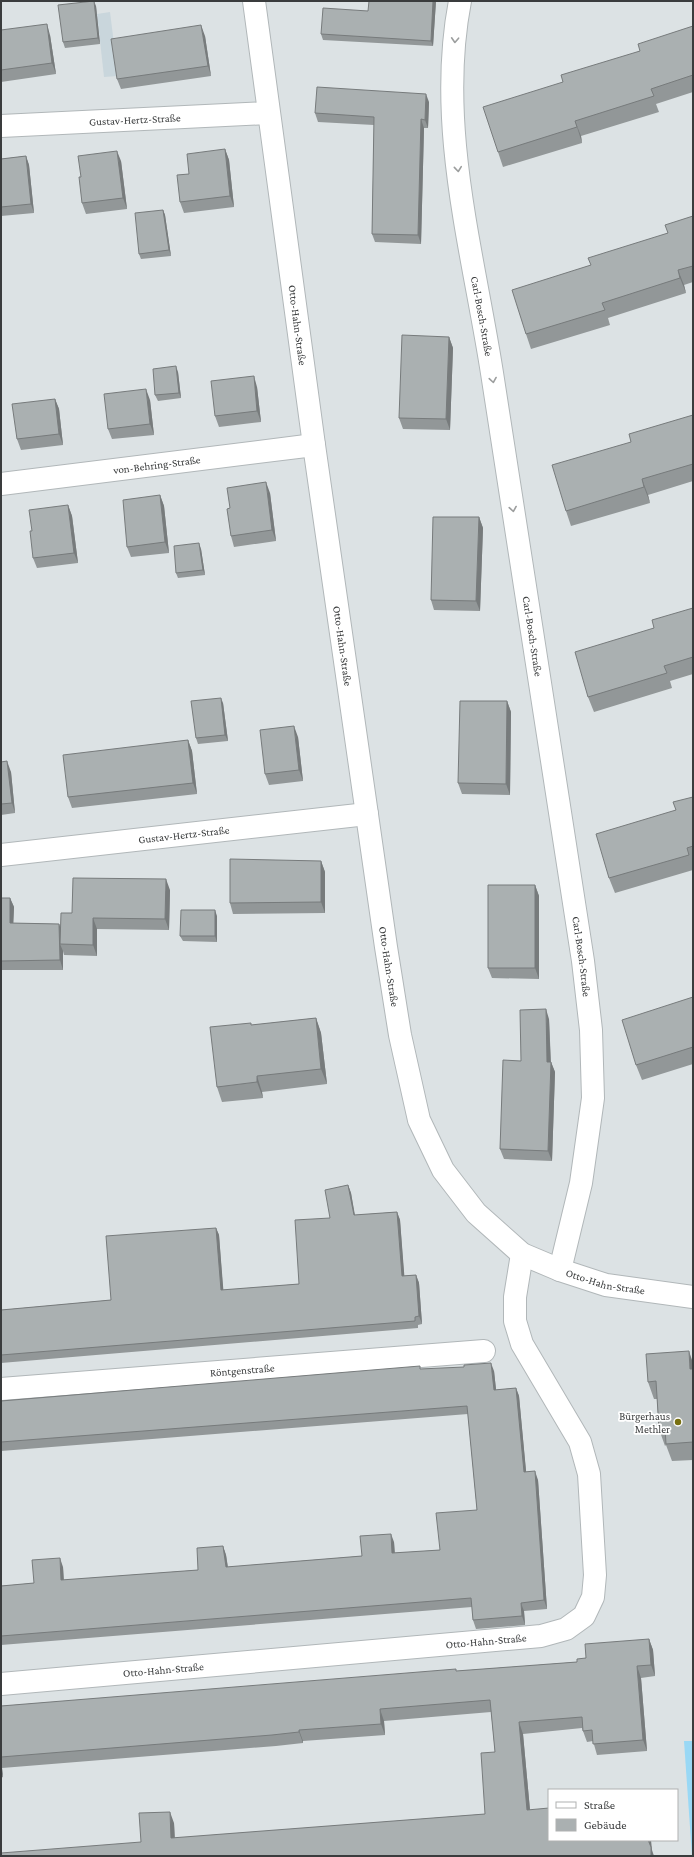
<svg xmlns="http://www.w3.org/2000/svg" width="694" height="1857" font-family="'Crimson Pro',serif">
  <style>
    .built { fill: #c9d6dc }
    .green { fill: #99d8f5 }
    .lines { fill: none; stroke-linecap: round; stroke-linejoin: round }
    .street-casing { stroke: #b1b7b9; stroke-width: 24 }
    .street { stroke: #fff; stroke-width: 22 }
    .wall { fill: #929798 }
    .shaded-wall { fill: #777b7c }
    .building { fill: #aab0b1; stroke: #777b7c }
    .oneway { stroke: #9c9e9e }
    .poi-dot { fill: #787011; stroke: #fff; stroke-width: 1.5 }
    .labels { text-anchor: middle; stroke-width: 3.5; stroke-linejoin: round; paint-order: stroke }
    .street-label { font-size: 11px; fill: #3a3c3d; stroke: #fff }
    .poi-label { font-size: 11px; fill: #3a3c3d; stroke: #fff; text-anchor: end }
  </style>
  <rect width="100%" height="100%" fill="#dce2e4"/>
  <path class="built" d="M 110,12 L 118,76 L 104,77 L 97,14 Z"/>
  <path class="green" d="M 684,1741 L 693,1741 L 693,1856 L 692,1856 Z"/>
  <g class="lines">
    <defs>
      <g id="street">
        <path id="s1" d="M 254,1 L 314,445 L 386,947 L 400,1035 L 419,1120 L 443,1170 L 476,1213 L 522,1254 L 560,1270 L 606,1285 L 693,1297"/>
        <path id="s2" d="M 460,1 C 436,125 473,251 492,373 C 522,569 553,765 583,961 L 591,1030 L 593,1098 L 581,1183 L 560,1270"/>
        <path id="s3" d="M 1,126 L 268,113"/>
        <path id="s4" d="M 1,484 L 314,445"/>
        <path id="s5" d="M 1,855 L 367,814"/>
        <path id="s6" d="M 1,1389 L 484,1351"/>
        <path id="s7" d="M 1,1684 L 541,1636 L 566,1629 L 584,1616 L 593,1597 L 595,1575 L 589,1474 L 580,1442 L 522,1344 L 515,1321 L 515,1297 L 522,1254"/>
      </g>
    </defs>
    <use href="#street" class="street-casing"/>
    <use href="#street" class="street"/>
  </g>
  <path class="wall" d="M 436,1 L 433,46 L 323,40 L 321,34 L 368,11 Z
    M 96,6 L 100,44 L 65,48 L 63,42 Z
    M 693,26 L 693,92 L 656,104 L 659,112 L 581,136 L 582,143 L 503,167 L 498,152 L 563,82 L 640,51 Z
    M 1,30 L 50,35 L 56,74 L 1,82 Z
    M 205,36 L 211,76 L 121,89 L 117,79 Z
    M 429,102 L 428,128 L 424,128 L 421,244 L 375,242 L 372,234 L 374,125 L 318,122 L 315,113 Z
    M 225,149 L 229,160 L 234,207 L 184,213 L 180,202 L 189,174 Z
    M 26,156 L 29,165 L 34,213 L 1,216 L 1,159 Z
    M 121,161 L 127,209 L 86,214 L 82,203 L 81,177 Z
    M 163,210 L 165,215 L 171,256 L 141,259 L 139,254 Z
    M 693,216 L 693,282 L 684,285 L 686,293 L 608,318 L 610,325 L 531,349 L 526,334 L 591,265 L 668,233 Z
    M 449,337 L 453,348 L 450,430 L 403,429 L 399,418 Z
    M 178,372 L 181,398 L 158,401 L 155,395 Z
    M 257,387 L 261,422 L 219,427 L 215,416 Z
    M 55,399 L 59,409 L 63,445 L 21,450 L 17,439 Z
    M 150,400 L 154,435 L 112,439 L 108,429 Z
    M 693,415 L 693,481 L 648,495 L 650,503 L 571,526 L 566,511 L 631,442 Z
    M 270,493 L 276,541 L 234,547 L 231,536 Z
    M 160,495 L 164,506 L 169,553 L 131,557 L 127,547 Z
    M 68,505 L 72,516 L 78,563 L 37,568 L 33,558 Z
    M 479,517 L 483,528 L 480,611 L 434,610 L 431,600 Z
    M 201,549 L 205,575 L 178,578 L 176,573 Z
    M 693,608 L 693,674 L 670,681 L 672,688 L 594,712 L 588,697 L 654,628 Z
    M 507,701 L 511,712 L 510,795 L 462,794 L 458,783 Z
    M 223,703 L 228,741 L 198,744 L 196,738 Z
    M 298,737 L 303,781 L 269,785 L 265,774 Z
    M 188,740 L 192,751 L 197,794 L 72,808 L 68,797 Z
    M 1,762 L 11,772 L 15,813 L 1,815 Z
    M 693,797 L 693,863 L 692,863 L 693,866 L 693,870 L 615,893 L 609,878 L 676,810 Z
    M 321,861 L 325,872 L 325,913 L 233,914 L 230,903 Z
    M 535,885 L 539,896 L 539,979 L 492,978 L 488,968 Z
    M 170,890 L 169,930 L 97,929 L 97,956 L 64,955 L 63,951 L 63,970 L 1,970 L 1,898 L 10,898 L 14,907 L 13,923 L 59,924 L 61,929 L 72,913 Z
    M 217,916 L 217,942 L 183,941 L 180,936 Z
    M 693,997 L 693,1064 L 642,1080 L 636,1065 Z
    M 316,1018 L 321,1033 L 327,1084 L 262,1092 L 263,1098 L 222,1102 L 217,1087 L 252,1025 Z
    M 549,1019 L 551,1062 L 555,1072 L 552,1161 L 504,1159 L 500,1149 L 521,1061 Z
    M 348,1185 L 351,1193 L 355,1215 L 397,1212 L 400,1220 L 404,1276 L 416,1275 L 419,1283 L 422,1324 L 418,1325 L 418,1328 L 1,1363 L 1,1310 L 111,1300 L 216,1228 L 219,1235 L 223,1290 L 299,1284 L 330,1218 Z
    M 693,1363 L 693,1460 L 672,1461 L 666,1445 L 665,1446 L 659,1429 L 657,1399 L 654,1399 L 648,1382 Z
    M 421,1369 L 494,1371 L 496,1390 L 516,1388 L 519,1396 L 526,1472 L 538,1480 L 547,1609 L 524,1611 L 525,1625 L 476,1629 L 473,1620 L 472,1607 L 1,1645 L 1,1586 L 34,1583 L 63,1567 L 64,1580 L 198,1570 L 223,1546 L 226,1555 L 228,1567 L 362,1556 L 394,1542 L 395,1553 L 440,1550 L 477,1510 L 468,1414 L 1,1451 L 1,1401 Z
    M 649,1639 L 653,1650 L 655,1676 L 641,1678 L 647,1751 L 597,1755 L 593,1741 L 587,1742 L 583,1731 L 582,1728 L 523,1734 L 530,1810 L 652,1850 L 141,1842 L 174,1823 L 175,1838 L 485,1814 L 495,1752 L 491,1712 L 384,1721 L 385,1735 L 303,1741 L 303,1743 L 276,1746 L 2,1768 L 3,1777 L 1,1778 L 1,1706 L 577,1662 L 586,1658 Z"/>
  <path class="shaded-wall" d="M 94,1 L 96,6 L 100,44 L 98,38 Z
    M 433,1 L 436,1 L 433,46 L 431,41 Z
    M 47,24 L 50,35 L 56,74 L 52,63 Z
    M 201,25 L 205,36 L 211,76 L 208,66 Z
    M 426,94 L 429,102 L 428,128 L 425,120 Z
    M 421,119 L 424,128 L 421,244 L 418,235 Z
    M 575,121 L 581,136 L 582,143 L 577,127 Z
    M 225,149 L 229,160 L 234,207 L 230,196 Z
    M 117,151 L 121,161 L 127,209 L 123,198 Z
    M 26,156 L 29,165 L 34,213 L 31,204 Z
    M 163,210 L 165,215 L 171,256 L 169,250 Z
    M 678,270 L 684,285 L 686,293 L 680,278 Z
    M 449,337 L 453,348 L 450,430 L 446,419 Z
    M 176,366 L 178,372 L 181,398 L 179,393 Z
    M 254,376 L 257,387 L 261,422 L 257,411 Z
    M 146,389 L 150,400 L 154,435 L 150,424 Z
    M 55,399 L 59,409 L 63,445 L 59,434 Z
    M 642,479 L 648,495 L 650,503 L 644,487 Z
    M 266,482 L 270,493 L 276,541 L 272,530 Z
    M 160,495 L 164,506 L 169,553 L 165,542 Z
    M 68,505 L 72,516 L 78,563 L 74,553 Z
    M 479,517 L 483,528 L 480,611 L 476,601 Z
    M 199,543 L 201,549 L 205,575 L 203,570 Z
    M 221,698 L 223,703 L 228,741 L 225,735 Z
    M 507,701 L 511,712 L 510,795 L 506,784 Z
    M 294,726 L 298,737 L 303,781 L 299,770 Z
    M 188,740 L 192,751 L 197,794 L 193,783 Z
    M 7,761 L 11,772 L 15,813 L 12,803 Z
    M 321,861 L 325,872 L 325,913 L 321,902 Z
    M 166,879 L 170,890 L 169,930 L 165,919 Z
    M 535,885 L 539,896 L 539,979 L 535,968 Z
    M 10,898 L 14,907 L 13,933 L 10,923 Z
    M 215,910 L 217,916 L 217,942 L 215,936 Z
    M 93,918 L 97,929 L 97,956 L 93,945 Z
    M 59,924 L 62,933 L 60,944 L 63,951 L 63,970 L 60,960 Z
    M 546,1009 L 549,1019 L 551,1072 L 547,1062 Z
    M 316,1018 L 321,1033 L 327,1084 L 321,1069 Z
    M 551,1062 L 555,1072 L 552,1161 L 548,1151 Z
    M 257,1076 L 262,1092 L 263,1098 L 257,1082 Z
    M 348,1185 L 351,1193 L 356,1223 L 354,1215 Z
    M 397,1212 L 400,1220 L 405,1284 L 402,1276 Z
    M 216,1228 L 219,1235 L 224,1298 L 221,1290 Z
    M 416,1275 L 419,1283 L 422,1324 L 419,1316 Z
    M 689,1351 L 693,1363 L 693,1377 L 690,1369 Z
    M 491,1363 L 494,1371 L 497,1398 L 494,1390 Z
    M 516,1388 L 519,1396 L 527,1481 L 524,1472 Z
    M 535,1471 L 538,1480 L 547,1609 L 544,1600 Z
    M 391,1534 L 394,1542 L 395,1562 L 392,1553 Z
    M 223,1546 L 226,1555 L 229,1576 L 226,1567 Z
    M 60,1558 L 63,1567 L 64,1589 L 61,1580 Z
    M 521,1603 L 524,1611 L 525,1625 L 522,1616 Z
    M 649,1639 L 653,1650 L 655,1676 L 651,1665 Z
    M 637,1666 L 641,1678 L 647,1751 L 643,1740 Z
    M 380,1709 L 384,1721 L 385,1735 L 381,1724 Z
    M 519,1722 L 523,1734 L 531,1821 L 527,1810 Z
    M 299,1730 L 303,1741 L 303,1743 L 299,1732 Z
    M 1,1764 L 2,1768 L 3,1777 L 1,1771 Z
    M 170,1812 L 174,1823 L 175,1850 L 171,1838 Z
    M 648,1840 L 651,1840 L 652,1850 L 654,1856 L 651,1856 Z"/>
  <path class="building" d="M 94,1 L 98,38 L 63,42 L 58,5 Z
    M 369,1 L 433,1 L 431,41 L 321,34 L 323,8 L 368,11 Z
    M 47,24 L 52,63 L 1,70 L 1,30 Z
    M 201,25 L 208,66 L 117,79 L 111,39 Z
    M 693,26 L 693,75 L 651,89 L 654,96 L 575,121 L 577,127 L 498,152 L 483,107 L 563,82 L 561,75 L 640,51 L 638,44 Z
    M 317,87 L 426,94 L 425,120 L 421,119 L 418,235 L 372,234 L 374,117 L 315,113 Z
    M 225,149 L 230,196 L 180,202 L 177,175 L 189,174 L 187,154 Z
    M 117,151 L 123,198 L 82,203 L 79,177 L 81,177 L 78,156 Z
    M 26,156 L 31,204 L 1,207 L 1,159 Z
    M 163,210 L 169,250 L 139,254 L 135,213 Z
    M 693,216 L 693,266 L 678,270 L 680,278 L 602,303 L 605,310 L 526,334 L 512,290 L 591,265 L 588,258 L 668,233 L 665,225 Z
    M 402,335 L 449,337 L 446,419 L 399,418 Z
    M 176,366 L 179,393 L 155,395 L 153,369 Z
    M 254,376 L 257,411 L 215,416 L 211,381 Z
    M 146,389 L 150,424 L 108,429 L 104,394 Z
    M 55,399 L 59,434 L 17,439 L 12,404 Z
    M 693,415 L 693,464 L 642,479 L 644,487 L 566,511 L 552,465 L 631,442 L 629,434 Z
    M 266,482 L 272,530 L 231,536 L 227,509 L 230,508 L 227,488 Z
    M 160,495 L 165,542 L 127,547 L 123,500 Z
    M 68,505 L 74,553 L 33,558 L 30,531 L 32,531 L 29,510 Z
    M 433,517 L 479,517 L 476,601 L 431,600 Z
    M 199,543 L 203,570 L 176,573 L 174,546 Z
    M 693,608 L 693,657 L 664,666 L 667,673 L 588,697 L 575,652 L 654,628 L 652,620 Z
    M 221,698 L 225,735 L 196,738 L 191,701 Z
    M 460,701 L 507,701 L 506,784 L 458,783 Z
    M 294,726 L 299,770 L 265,774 L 260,730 Z
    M 188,740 L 193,783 L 68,797 L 63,755 Z
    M 7,761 L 12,803 L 1,804 L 1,762 Z
    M 693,797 L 693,846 L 687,848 L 689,855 L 609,878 L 596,834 L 676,810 L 673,802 Z
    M 230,859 L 321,861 L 321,902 L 230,903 Z
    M 73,878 L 166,879 L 165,919 L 93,918 L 93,945 L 60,944 L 61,913 L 72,913 Z
    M 488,885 L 535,885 L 535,968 L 488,968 Z
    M 1,898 L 10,898 L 10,923 L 59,924 L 60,960 L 1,961 Z
    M 181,910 L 215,910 L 215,936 L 180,936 Z
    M 693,997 L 693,1047 L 636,1065 L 622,1020 Z
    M 546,1009 L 547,1062 L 551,1062 L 548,1151 L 500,1149 L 503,1060 L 521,1061 L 520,1010 Z
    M 316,1018 L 321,1069 L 257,1076 L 257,1082 L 217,1087 L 210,1027 L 251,1023 L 251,1025 Z
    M 348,1185 L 354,1215 L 397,1212 L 402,1276 L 416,1275 L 419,1316 L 415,1317 L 415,1321 L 1,1355 L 1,1310 L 111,1300 L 106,1236 L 216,1228 L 221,1290 L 299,1284 L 295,1220 L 330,1218 L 325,1190 Z
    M 689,1351 L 690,1369 L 693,1369 L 693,1442 L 666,1444 L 665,1428 L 659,1429 L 656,1381 L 648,1382 L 646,1354 Z
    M 491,1363 L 494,1390 L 516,1388 L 524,1472 L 535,1471 L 544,1600 L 521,1603 L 522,1616 L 473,1620 L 471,1598 L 1,1636 L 1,1586 L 34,1583 L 32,1560 L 60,1558 L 61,1580 L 198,1570 L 197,1548 L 223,1546 L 226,1567 L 362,1556 L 360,1536 L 391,1534 L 392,1553 L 440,1550 L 436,1513 L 477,1510 L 467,1406 L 1,1442 L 1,1401 L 420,1366 L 420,1369 L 464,1367 L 464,1365 Z
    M 649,1639 L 651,1665 L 637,1666 L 643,1740 L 593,1744 L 592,1730 L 583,1731 L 582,1717 L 519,1722 L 527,1810 L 549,1808 L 549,1840 L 648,1840 L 651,1847 L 651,1856 L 1,1856 L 1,1853 L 141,1842 L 139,1813 L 170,1812 L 171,1838 L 485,1814 L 481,1753 L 495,1752 L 490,1700 L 380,1709 L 381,1724 L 299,1730 L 299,1732 L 272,1735 L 1,1757 L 1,1706 L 456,1669 L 456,1671 L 577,1662 L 577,1659 L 586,1658 L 585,1644 Z"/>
  <defs><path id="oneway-chevron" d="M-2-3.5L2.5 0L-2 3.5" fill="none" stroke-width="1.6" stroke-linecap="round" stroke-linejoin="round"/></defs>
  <g class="oneway">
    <use href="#oneway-chevron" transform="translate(455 40) rotate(93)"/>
    <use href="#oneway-chevron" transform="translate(458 169) rotate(84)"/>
    <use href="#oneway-chevron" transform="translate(493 380) rotate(81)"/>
    <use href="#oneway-chevron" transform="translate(513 509) rotate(81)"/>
  </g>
  <circle class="poi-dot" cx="678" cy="1422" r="4"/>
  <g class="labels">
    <g class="street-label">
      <text dy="4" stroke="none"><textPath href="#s3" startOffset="134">Gustav-Hertz-Straße</textPath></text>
      <text dy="4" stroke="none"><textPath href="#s2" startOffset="318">Carl-Bosch-Straße</textPath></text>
      <text dy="4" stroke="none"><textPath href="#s1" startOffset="327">Otto-Hahn-Straße</textPath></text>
      <text dy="4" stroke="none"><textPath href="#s4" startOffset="157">von-Behring-Straße</textPath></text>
      <text dy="4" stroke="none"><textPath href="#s2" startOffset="642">Carl-Bosch-Straße</textPath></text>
      <text dy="4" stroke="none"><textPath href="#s1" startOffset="651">Otto-Hahn-Straße</textPath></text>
      <text dy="4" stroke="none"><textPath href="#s5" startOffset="184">Gustav-Hertz-Straße</textPath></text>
      <text dy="4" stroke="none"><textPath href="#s2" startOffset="966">Carl-Bosch-Straße</textPath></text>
      <text dy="4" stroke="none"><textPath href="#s1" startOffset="975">Otto-Hahn-Straße</textPath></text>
      <text dy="4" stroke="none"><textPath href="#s1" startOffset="1391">Otto-Hahn-Straße</textPath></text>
      <text dy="4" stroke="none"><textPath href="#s6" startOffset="242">Röntgenstraße</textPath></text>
      <text dy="4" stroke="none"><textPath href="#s7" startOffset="487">Otto-Hahn-Straße</textPath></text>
      <text dy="4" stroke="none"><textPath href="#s7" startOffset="163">Otto-Hahn-Straße</textPath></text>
    </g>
    <g class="poi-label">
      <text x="670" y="1420">Bürgerhaus<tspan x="670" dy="13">Methler</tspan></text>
    </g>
  </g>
  <rect width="694" height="1857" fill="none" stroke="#3a3c3d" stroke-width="4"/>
  <rect x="548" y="1789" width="130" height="52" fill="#ffffff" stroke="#b0b1b1"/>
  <rect x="556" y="1802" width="20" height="6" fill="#ffffff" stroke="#b0b1b1"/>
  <text x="584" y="1809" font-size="12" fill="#3a3c3d">Straße</text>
  <rect x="556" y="1819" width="20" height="12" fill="#aab0b1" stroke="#b0b1b1"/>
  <text x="584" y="1829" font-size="12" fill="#3a3c3d">Gebäude</text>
</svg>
